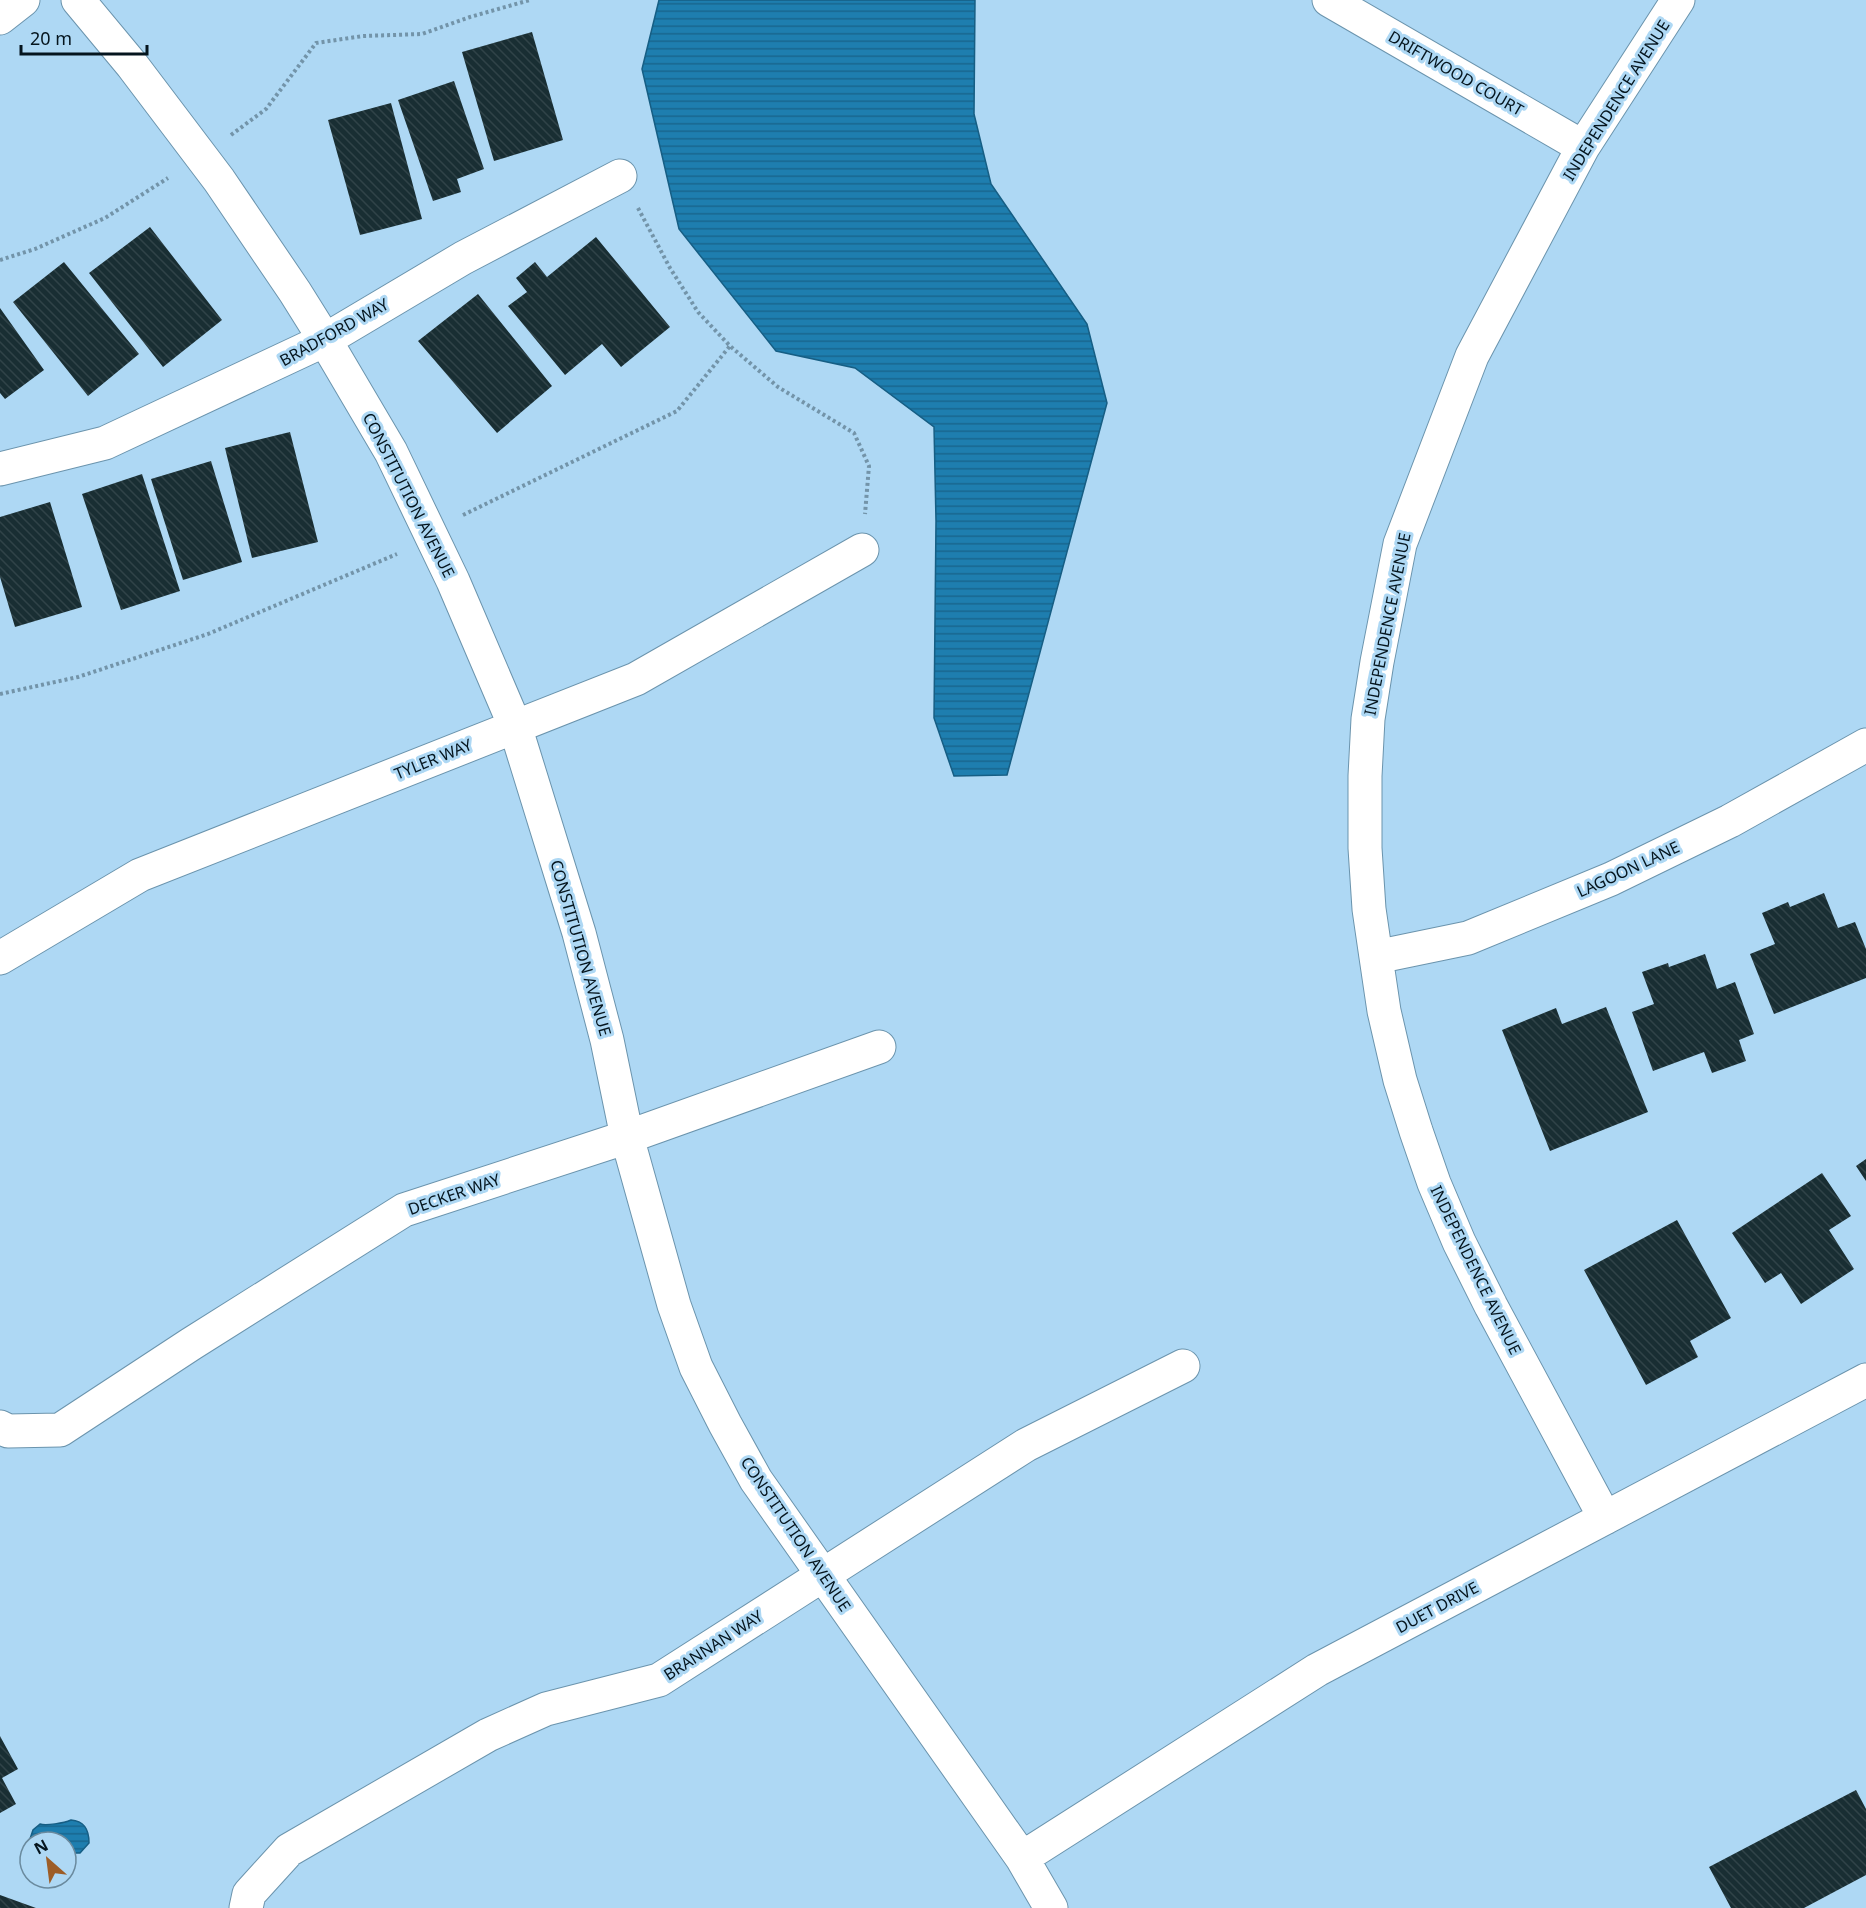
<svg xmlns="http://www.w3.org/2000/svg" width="1866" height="1908" font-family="'Noto Sans',sans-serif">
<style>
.water{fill:url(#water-rules);stroke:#165e84;stroke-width:1.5}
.building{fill:url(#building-back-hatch)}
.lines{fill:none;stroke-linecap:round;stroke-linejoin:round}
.street-casing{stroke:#6b94ad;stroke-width:35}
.path{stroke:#7394a9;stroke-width:4;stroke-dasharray:3 3;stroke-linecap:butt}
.street{stroke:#fff;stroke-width:33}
.labels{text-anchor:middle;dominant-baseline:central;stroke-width:6;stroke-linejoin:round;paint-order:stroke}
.street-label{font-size:16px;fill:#05151e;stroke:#aed8f4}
</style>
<defs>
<pattern id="water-rules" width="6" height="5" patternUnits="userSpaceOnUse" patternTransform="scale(1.5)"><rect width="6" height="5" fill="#1e7eaf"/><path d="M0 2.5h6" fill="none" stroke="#18668e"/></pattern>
<pattern id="building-back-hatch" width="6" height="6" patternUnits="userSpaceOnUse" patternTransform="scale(1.5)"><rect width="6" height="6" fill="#192e33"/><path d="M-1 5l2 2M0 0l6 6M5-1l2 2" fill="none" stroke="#304348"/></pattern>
</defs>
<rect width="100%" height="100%" fill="#aed8f4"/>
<path class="water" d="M659,0h316l-1,114 17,70 96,140 20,79 -100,372 -53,1 -20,-58 2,-197 -2,-94 -79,-59 -79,-17 -97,-122 -37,-160z
M71,1820c14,1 18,10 18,23l-9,10h-14v-11h-34l-2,-3 3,-9 7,-6c6,2 24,-1 31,-4z"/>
<path class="building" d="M532,32l31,108 -69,21 -32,-109z
M454,81l30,88 -27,10 4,13 -28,9 -35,-101z
M391,103l31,116 -62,16 -32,-115z
M150,227l72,93 -59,47 -74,-94z
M596,237l74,90 -49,40 -19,-23 -37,31 -57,-69 19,-14 -11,-14 19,-16 12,15z
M64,262l75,92 -51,42 -75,-94z
M478,294l74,92 -55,47 -79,-92z
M0,308l44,62 -39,29 -5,-6z
M290,432l28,110 -66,16 -27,-110z
M211,461l31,101 -59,18 -32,-101z
M142,474l38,117 -59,19 -39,-116z
M50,502l32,105 -67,20 -15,-50v-60z
M1824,893l14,35 17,-6 11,27v29l-92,36 -24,-60 25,-10 -13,-31 26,-11 2,5z
M1705,954l12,35 18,-7 19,52 -15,6 7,21 -34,12 -8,-21 -51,19 -21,-59 22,-8 -12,-32 26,-9 1,4z
M1606,1007l42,105 -98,39 -48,-121 54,-22 6,16z
M1866,1159v22l-10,-15z
M1822,1173l29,43 -22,14 25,39 -53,35 -20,-31 -16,10 -33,-50z
M1677,1220l54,98 -41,23 8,16 -52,28 -62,-115z
M0,1736l18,33 -16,9 14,26 -16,9z
M1856,1790l10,19v66l-62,33h-73l-22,-41z
M0,1895l36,13h-36z"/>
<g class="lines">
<g class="street-casing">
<path id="street" d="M78,0l54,65 87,115 76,112 30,48 66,112 62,129 62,145 64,207 28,107 20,97 47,168 22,62 29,57 31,56 266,378 29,50
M1329,0l254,147
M0,18l23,-18
M0,469l105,-26 220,-103 138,-82 157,-82
M1376,957l92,-19 143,-59 119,-58 136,-76
M0,958l140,-83 496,-196 226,-129
M0,1427l8,4 52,-1 131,-86 213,-134 223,-73 252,-90
M1605,1518l-114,-212 -32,-64 -25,-59 -18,-52 -16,-51 -16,-69 -8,-54 -7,-48 -4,-61v-72l3,-57 9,-57 23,-118 72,-188 111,-209 95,-147
M1022,1858l295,-188 549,-290
M246,1908l3,-14 40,-44 199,-115 58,-26 113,-29 367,-235 157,-79"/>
</g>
<path class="path" d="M231,135l35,-26 50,-66 47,-7 59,-2 48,-17 60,-17
M638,208l32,60 28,44 32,34 48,41 76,46 15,33 -4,48
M0,260l35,-11 70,-31 63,-40
M463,515l214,-104 53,-65
M0,694l78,-17 130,-43 189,-80"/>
<use href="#street" class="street"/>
</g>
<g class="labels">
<g class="street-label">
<text transform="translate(1456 73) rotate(30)">DRIFTWOOD COURT</text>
<text transform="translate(1616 100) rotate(-58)">INDEPENDENCE AVENUE</text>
<text transform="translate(334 332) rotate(-29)">BRADFORD WAY</text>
<text transform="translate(409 495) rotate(63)">CONSTITUTION AVENUE</text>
<text transform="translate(1387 624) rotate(-79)">INDEPENDENCE AVENUE</text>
<text transform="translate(433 759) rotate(-22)">TYLER WAY</text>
<text transform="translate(1628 869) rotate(-25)">LAGOON LANE</text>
<text transform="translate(581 948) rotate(74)">CONSTITUTION AVENUE</text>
<text transform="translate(454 1194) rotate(-19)">DECKER WAY</text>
<text transform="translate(1476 1270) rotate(64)">INDEPENDENCE AVENUE</text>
<text transform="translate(796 1534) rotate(56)">CONSTITUTION AVENUE</text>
<text transform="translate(1437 1607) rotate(-28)">DUET DRIVE</text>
<text transform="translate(713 1645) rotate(-33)">BRANNAN WAY</text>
</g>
</g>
<g transform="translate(48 1860) rotate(332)"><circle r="28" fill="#aed8f4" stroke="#6a8a9e" stroke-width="1.5"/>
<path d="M0-4.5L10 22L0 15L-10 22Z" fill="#9d5d27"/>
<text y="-9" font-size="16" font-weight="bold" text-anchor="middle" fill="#05151e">N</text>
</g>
<path d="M21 45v9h126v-9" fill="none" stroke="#05151e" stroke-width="3"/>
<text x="30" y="45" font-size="18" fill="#05151e" stroke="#aed8f4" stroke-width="4.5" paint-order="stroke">20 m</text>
</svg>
